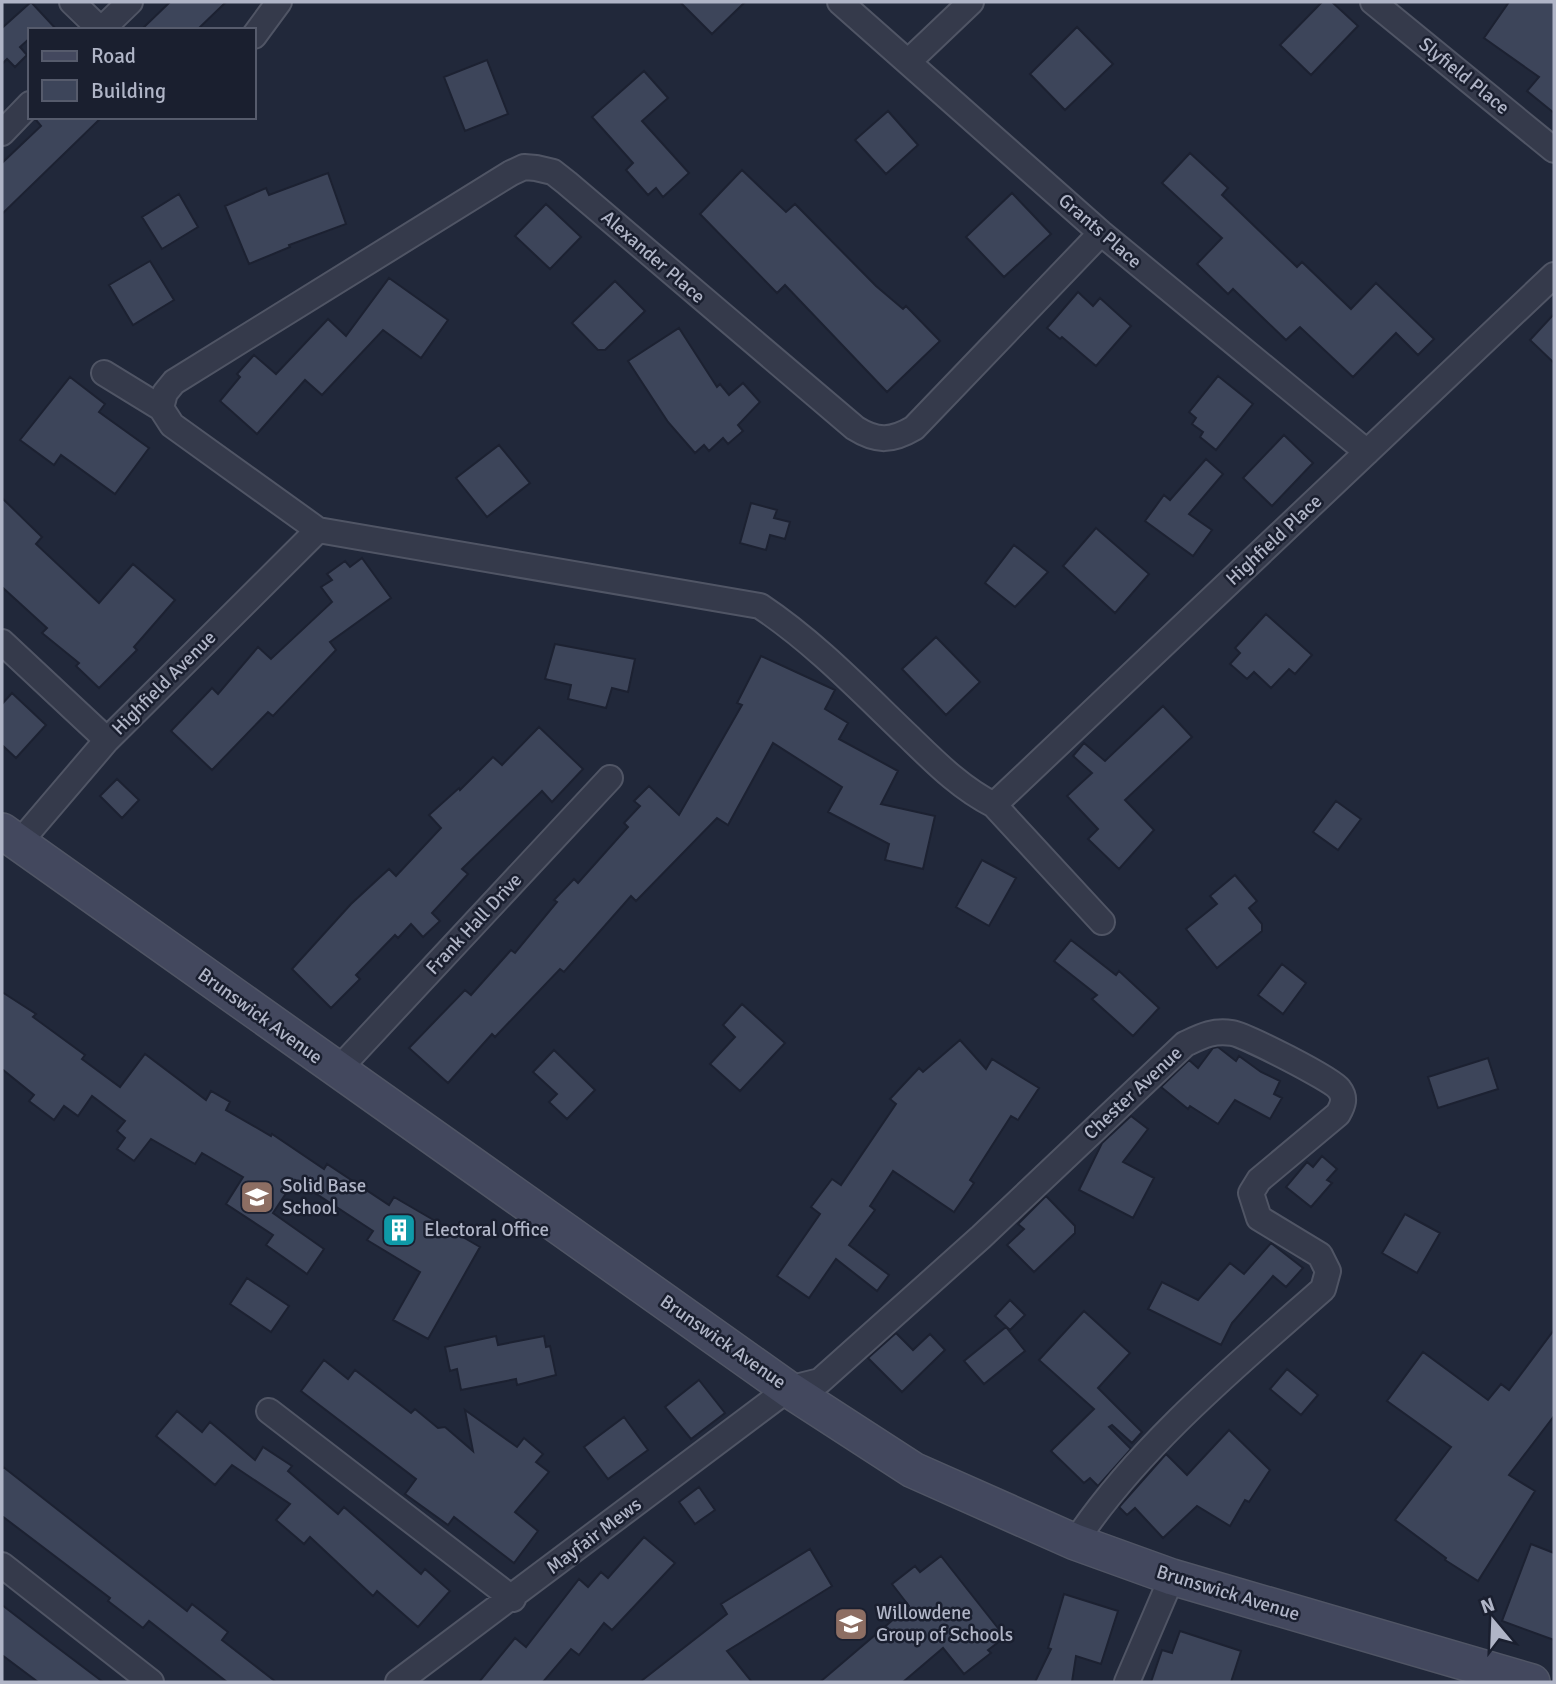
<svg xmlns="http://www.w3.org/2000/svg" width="1556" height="1684" font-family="Signika,sans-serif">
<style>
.building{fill:#3d455a;stroke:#1c2131;stroke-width:2}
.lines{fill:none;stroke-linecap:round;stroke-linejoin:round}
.minor-casing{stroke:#505565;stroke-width:28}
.secondary-casing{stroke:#505565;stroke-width:38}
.minor{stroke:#353a4b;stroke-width:24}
.secondary{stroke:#43485e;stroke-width:35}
.labels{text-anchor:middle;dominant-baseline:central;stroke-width:5;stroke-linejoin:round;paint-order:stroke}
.street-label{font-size:19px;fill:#b0b5c7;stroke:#1a1f2f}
.poi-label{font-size:19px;fill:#b0b5c7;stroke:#1a1f2f;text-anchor:start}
</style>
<rect width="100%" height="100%" fill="#21283a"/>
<path class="building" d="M31,2l26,28h-27v8l-10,9 7,8 -12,12 -8,-8 -5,5v-36z
M170,2h56l-29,28h-56z
M680,2h65l-33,32z
M1322,2h10l26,24 -47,49 -31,-30z
M1509,2h45v111l-27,-22 12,-14 -55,-39z
M1077,27l36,37 -48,46 -35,-36z
M487,60l21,54 -43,17 -21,-54z
M644,71l24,27 -26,23 47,52 -26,24 -7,-9 -8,7 -22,-25 7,-7 -41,-46z
M888,111l30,34 -32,29 -31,-34z
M38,117h64l-100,97v-51l39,-37 -5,-6z
M1190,153l38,35 -6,7 75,72 5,-5 49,47 25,-26 58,56 -16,16 -22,-22 -43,44 -53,-50 -14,13 -53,-51 -5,5 -31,-30 25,-26 -60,-55z
M742,170l44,42 9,-8 81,82 27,23 3,-3 34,35 -53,51 -102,-107 -8,8 -77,-79z
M328,173l18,51 -57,21 1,2 -41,17 -24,-58 41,-18 3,7z
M1012,193l39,41 -47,43 -38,-40z
M179,194l19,33 -36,22 -20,-32z
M546,204l35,33 -31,32 -35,-33z
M150,261l24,39 -41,25 -24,-40z
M389,278l59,42 -27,38 -38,-28 -61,65 -17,-15 -48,54 -37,-33 20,-24 -3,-3 17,-19 22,19 52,-55 18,17z
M615,281l30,30 -40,39h-7l-26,-27z
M1078,292l15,14 7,-8 31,28 -35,40 -34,-29 -2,2 -13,-11z
M1554,314v49l-24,-23z
M679,328l38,59 3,-3 9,11 14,-12 17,19 -22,23 5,6 -15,13 -5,-6 -14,13 -5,-6 -9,8 -27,-31 -40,-61z
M1218,376l35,28 -37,46 -16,-13 3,-5 -11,-8 4,-6 -7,-6z
M70,377l35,27 -6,8 50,36 -34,46 -54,-39 -7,10 -34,-25z
M1284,435l29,28 -41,43 -29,-28z
M499,445l31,38 -43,34 -31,-39z
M1206,459l17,15 -34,40 23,16 -19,26 -48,-35 19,-26 6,5z
M2,498l40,39 -6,7 63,59 34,-39 42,36 -41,47 3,3 -38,38 -23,-22 3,-3 -37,-30 5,-5 -45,-41z
M751,503l26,7 -3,8 16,4 -5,17 -15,-4 -4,15 -26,-7z
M1096,528l53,46 -34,39 -52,-47z
M1014,545l34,27 -33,35 -30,-24z
M362,558l29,40 -61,44 6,8 -63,66 -5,-4 -56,58 -41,-39 41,-43 6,6 40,-47 13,12 61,-57 -11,-15 11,-7 -5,-6 18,-13 5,6z
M1266,614l46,41 -17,19 -6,-5 -18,19 -17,-16 -7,7 -17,-15 10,-11 -5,-5z
M936,637l44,45 -34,33 -44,-46z
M555,644l80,15 -7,33 -16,-4 -6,20 -38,-9 3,-14 -26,-6z
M761,656l74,34 -10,19 23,14 -9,16 59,32 -17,33 54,12 -12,53 -38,-9 4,-16 -61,-32 14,-25 -69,-44 -45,82 -11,-7 -81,83 -5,-5 -67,76 -4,-3 -65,68 -3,-3 -44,49 -39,-35 56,-58 6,5 40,-45 4,3 42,-51 -3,-2 20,-21 4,4 50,-56 -4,-4 16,-17 -6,-5 15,-15 30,29 63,-110 -5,-2z
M12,693l34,32 -30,33 -14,-13v-41z
M1163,706l29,31 -67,63 29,30 -35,39 -31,-30 10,-10 -31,-33 25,-23 -19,-17 11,-13 21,18z
M539,727l44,42 -31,33 -10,-11 -80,78 6,5 -36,39 8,8 -17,16 -12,-13 -13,14 -3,-3 -39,40 4,4 -29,29 -39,-39 59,-65 38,-35 7,7 45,-48 -12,-13 30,-27 1,2 33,-33 9,8z
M117,779l22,21 -17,18 -22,-22z
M1336,801l25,18 -23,31 -25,-18z
M982,860l34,18 -27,48 -33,-19z
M1235,875l22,26 -8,7 13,16v7l-45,37 -31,-39 31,-25 -7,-8z
M1071,940l45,35 3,-4 40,37 -26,28 -41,-37 5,-4 -43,-34z
M1282,964l24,19 -23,31 -25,-19z
M2,992l34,22 -3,3 52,38 -3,4 38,28 25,-33 61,46 5,-9 19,11 -4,8 45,26 1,-2 52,35 3,-5 62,41 5,-8 86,50 -52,92 -35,-19 27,-48 -53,-32 6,-9 -78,-51 -22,33 51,36 -17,25 -41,-29 7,-10 -47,-31 17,-27 -41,-24 -7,11 -44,-25 -17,22 -17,-12 8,-11 -8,-7 8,-10 -33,-25 -14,20 -14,-10 -10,14 -25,-19 5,-6 -32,-26z
M742,1004l43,39 -45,48 -30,-27 25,-27 -12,-12z
M960,1040l26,29 6,-10 47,29 -21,32 -7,-4 -41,64 4,3 -20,29 -61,-41 -23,35 5,4 -26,35 40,30 -12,16 -41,-32 -27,39 -32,-22 43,-62 -9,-7 21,-28 9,6 55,-81 -6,-5 29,-31 4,4z
M1218,1047l18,14 3,-5 22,16 19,9 -6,13 8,4 -12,21 -35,-19 -17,24 -28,-18 -2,3 -27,-22 28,-27 9,8 15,-20z
M554,1050l41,40 -28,29 -18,-17 8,-8 -24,-22z
M1488,1058l10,31 -60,19 -10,-31z
M1131,1116l17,13 -25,33 31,16 -21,40 -54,-28 23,-47z
M1322,1156l15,13 -10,11 5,3 -21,24 -25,-20 21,-25 6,5z
M1046,1196l29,30v7l-41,39 -27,-27 17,-16 -6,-5z
M1405,1214l35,19 -23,40 -35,-20z
M1271,1243l32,25 -17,19 -13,-11 -41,47 -11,22 -73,-36 14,-27 36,18 32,-37 14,11z
M247,1278l42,28 -18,26 -41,-28z
M1010,1300l15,15 -15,15 -15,-14z
M1084,1311l46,42 -32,35 44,44 -10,11 -20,-18 -3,2 22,22 -33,37 -8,-8 -6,5 -33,-32 43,-42 -55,-49z
M1006,1327l19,24 -41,33 -20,-23z
M1554,1330v86l-45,59 26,16 -57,90 -33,-21 1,-2 -51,-38 56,-73 -64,-46 36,-49 65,48 13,-16 8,6z
M896,1333l17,17 17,-16 15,16 -43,42 -34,-34z
M496,1336l2,9 46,-9 2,11 4,-1 6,29 -39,10 -1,-6 -55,11 -4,-21 -7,2 -5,-24z
M324,1360l24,19 7,-9 56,43 4,-4 23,19 7,-1 28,24 -8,-41 52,37 7,-9 19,16 -7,8 13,10 -34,40 23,19 -24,32 -60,-46 -6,8 -43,-31 11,-15 -115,-88z
M1287,1369l31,26 -17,20 -31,-26z
M699,1380l26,33 -34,26 -26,-32z
M177,1411l25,21 8,-10 45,38 8,-13 29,19 -4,5 50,43 6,-7 77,67 4,-5 25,22 -32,36 -41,-36 -4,5 -63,-59 -6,7 -28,-24 14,-16 -58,-39 -17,20 -59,-49z
M624,1417l24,33 -40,29 -24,-32z
M1229,1430l41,40 -21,32 -4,-2 -15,26 -33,-20 -34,32 -28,-30 -8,7 -8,-8 47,-53 21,21z
M2,1466l185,145 5,-7 36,28 -6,8 54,42h-49l-78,-61 -6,7 -35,-27 2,-3 -108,-82z
M699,1487l16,23 -20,14 -16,-22z
M644,1537l31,26 -63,67 -8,-7 -25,32 -8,-6 -28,33h-64l36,-44 11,9 53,-68 9,8 13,-15 7,6z
M1531,1544l23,9v87l-52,-19z
M810,1549l22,37 -105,65 25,31h-112l87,-68 -6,-10z
M941,1556l64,81 -17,13 3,3 -27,21 -21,-26 -40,34h-83l89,-76 -17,-22 23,-18 5,6z
M1064,1594l54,17 -17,53 -25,-8 -4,26h-37l16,-33 -3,-1z
M2,1605l48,37 53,40h-65l-36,-27z
M1180,1631l61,20 -10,31h-80l11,-32 10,3z"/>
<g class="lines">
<g class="minor-casing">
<path id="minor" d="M72,2l29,28
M840,2l261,231 266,219
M1373,2l181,148
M101,30l29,-28
M254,36l25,-34
M908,62l63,-60
M2,133l28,-29
M104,373l57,35 11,17 146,105 442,76c54,36 99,83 146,128 28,27 54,54 88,71l108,117
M161,408l4,-15 9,-11 337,-209 13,-6 12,1 17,4 14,11 288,245c22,14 37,13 59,0l187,-195
M2,642l105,98
M994,805l560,-530
M19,843l88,-103 211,-210
M337,1071l273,-293
M269,1411l244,188
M2,1565l149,117
M398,1682l390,-293 32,-8 161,-144 204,-193c17,-8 28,-14 47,-11 13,2 100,46 107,56 7,9 4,16 -1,25l-79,66 -8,13 8,25 61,37 8,16 -5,18c-85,75 -185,158 -248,253
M1127,1682l45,-105"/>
</g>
<g class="secondary-casing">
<path id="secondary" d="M2,831l786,558 125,81 162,72 97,35 360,105"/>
</g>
<use href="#minor" class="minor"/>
<use href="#secondary" class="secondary"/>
</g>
<defs>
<g id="school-square" transform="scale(1.75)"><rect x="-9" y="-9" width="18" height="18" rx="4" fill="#8d6e63" stroke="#1a1f2f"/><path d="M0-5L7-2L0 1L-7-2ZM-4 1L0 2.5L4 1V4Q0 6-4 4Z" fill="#fff"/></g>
<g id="building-square" transform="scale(1.75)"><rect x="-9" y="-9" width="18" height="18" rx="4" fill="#0f9aa8" stroke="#1a1f2f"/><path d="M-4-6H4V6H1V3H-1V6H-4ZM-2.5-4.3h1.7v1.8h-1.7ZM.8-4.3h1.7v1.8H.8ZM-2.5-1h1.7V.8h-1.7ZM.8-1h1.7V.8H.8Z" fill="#fff"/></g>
</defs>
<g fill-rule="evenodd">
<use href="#school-square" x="257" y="1197"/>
<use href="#building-square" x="399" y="1230"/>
<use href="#school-square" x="851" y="1624"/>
</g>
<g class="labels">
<g class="street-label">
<text transform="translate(1464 76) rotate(39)">Slyfield Place</text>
<text transform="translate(1100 231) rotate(41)">Grants Place</text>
<text transform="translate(653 257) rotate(41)">Alexander Place</text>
<text transform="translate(1274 540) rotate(-43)">Highfield Place</text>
<text transform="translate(164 683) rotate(-45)">Highfield Avenue</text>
<text transform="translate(474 924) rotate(-47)">Frank Hall Drive</text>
<text transform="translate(260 1016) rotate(36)">Brunswick Avenue</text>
<text transform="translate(1133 1093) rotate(-43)">Chester Avenue</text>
<text transform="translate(723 1342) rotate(35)">Brunswick Avenue</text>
<text transform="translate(594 1536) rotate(-37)">Mayfair Mews</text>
<text transform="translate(1228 1593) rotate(17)">Brunswick Avenue</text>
</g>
<g class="poi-label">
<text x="282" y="1186">Solid Base<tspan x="282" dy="22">School</tspan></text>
<text x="424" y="1230">Electoral Office</text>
<text x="876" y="1613">Willowdene<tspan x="876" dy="22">Group of Schools</tspan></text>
</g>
</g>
<rect width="1556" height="1684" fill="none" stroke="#b0b5c7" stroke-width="7"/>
<rect x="28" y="28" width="228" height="91" fill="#1a1f2f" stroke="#565b6c" stroke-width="2"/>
<rect x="42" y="51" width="35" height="10" fill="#43485e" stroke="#565b6c" stroke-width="2"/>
<text x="91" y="63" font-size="21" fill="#b0b5c7">Road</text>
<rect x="42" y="80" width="35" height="21" fill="#3d455a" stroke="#565b6c" stroke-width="2"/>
<text x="91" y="98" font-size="21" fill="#b0b5c7">Building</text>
<g transform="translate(1493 1621) rotate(341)" stroke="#1a1f2f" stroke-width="5" paint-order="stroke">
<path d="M0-5L12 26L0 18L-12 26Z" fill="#b0b5c7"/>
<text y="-10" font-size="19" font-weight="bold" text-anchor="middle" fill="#b0b5c7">N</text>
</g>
</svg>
